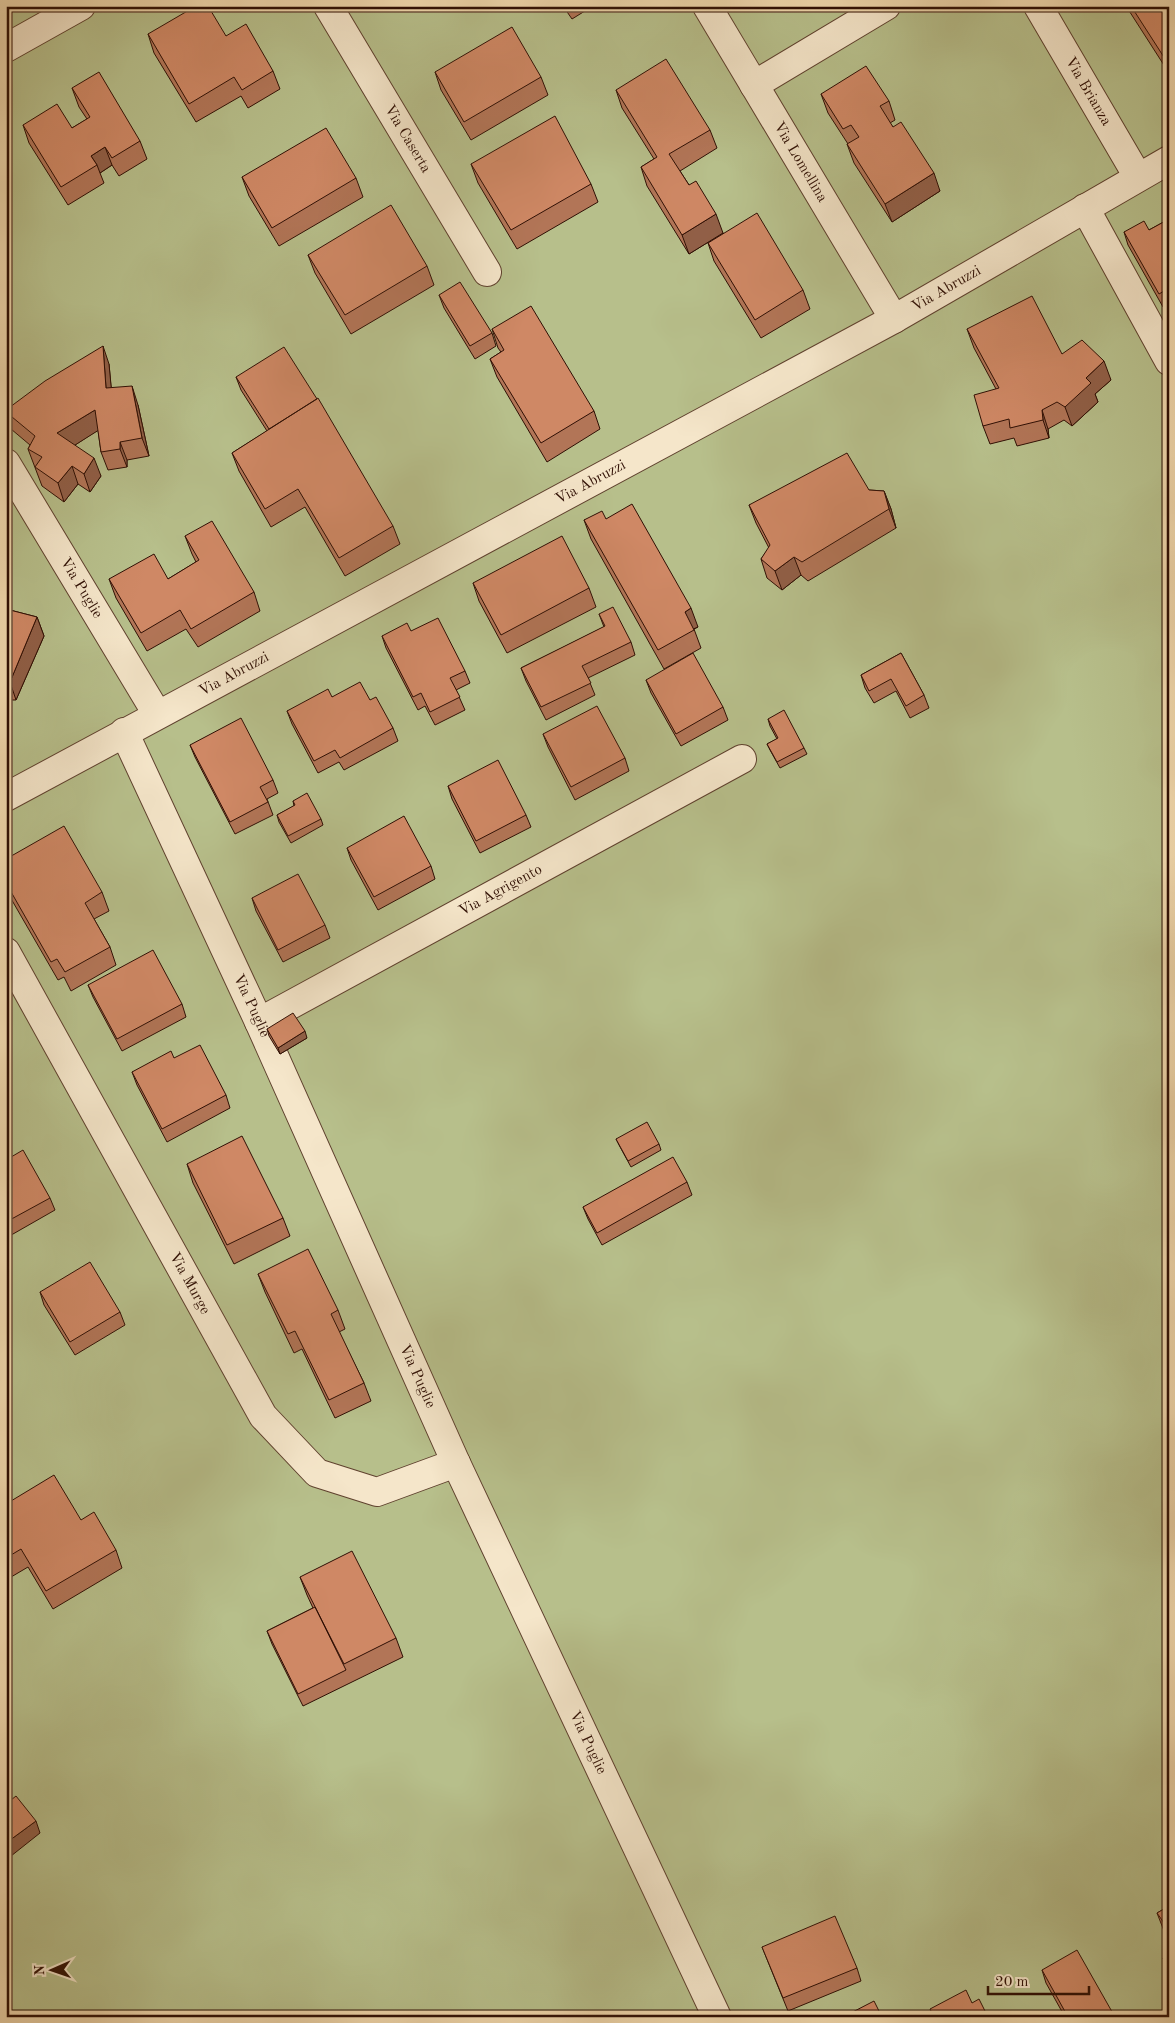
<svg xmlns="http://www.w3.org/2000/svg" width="1175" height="2023" font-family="'Old Standard TT',serif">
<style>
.green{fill:#b7bf8b;stroke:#736748}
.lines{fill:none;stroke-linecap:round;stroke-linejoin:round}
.minor-casing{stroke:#5f412e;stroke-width:30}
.minor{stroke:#f5e6ca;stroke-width:28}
.wall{fill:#b27557;stroke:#2f0f04}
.shaded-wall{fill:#915f47;stroke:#2f0f04}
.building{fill:#cf8865;stroke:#2f0f04}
.labels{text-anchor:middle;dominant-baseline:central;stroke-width:4;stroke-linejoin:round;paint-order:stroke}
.street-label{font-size:15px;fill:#2f0f04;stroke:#f5e6ca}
</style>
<rect width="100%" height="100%" fill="#f0d8ad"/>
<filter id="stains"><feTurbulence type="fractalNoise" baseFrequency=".004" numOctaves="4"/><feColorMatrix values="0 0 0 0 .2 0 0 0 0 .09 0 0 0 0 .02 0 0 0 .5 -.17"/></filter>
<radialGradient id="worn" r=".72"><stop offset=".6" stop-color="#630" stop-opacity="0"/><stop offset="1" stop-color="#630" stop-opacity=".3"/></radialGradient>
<path class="green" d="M6,6h1163v2011h-1163z"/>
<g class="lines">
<g class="minor-casing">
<g id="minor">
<path id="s1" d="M328,6l159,266"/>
<path id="s2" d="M707,6l187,313"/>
<path id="s3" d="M1038,6l100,171"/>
<path d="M6,48l75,-42"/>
<path d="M754,85l132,-79"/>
<path d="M1085,208l84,153"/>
<path id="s4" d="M6,463l151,251"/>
<path id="s5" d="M124,732l135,290 197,441 261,554"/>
<path id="s6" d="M6,797l888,-478 275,-159"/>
<path id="s7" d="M6,952l257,464 54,57 60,19 79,-29"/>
<path id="s8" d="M259,1022l483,-263"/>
</g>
</g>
<use href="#minor" class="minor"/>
</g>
<path class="wall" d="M563,6h30l-21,13z
M1126,6h43v67z
M148,34l78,2 47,35 7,18 -32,19 -7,-12 -45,26 -42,-69z
M435,72l106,5 7,18 -77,45 -30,-50z
M72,88l68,53 7,18 -28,17 -7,-11 -12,8 4,10 -36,22 -39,-62 -6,-18 49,3 15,-9 -8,-12z
M616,90l94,40 7,18 -37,23 9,14 34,48 -34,21 -42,-68 -6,-19 13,-8 -32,-51z
M821,94l68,7 6,19 -5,3 50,68 -48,31 -38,-59 -7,-19h1l-20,-31z
M471,164l120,20 7,18 -81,47 -39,-66z
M242,177l114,1 7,19 -84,49 -30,-50z
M1169,219v85l-6,3 -35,-62 -4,-13 25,-2z
M708,243l95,47 7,19 -49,29 -47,-77z
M308,255l119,11 7,19 -83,49 -36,-61z
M439,295l53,38 4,13 -21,13 -31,-51z
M492,329l102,82 6,18 -53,33 -50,-85 -7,-18 11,-7 -3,-4z
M967,329l95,25 49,26 -16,14 3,8 -26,24 -8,-6 -16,9 1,9 -32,8 -3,-8 -24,6 -7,-18 13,-37 -22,-41z
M109,364l2,23 27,18 11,51 -22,4v7l-19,3 -7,-18 -3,-22 -23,15 26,31 -11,16 -12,-8 -14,18 -22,-16 -14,-37 2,-4 -19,-16 -5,-14v-5z
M236,377l157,149 7,18 -55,32 -40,-69 -34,20 -32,-56 -7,-18 35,-22 -26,-41z
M869,490l15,1 7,18 5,19 -88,53 -7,-6 -19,15 -15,-12 -6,-19 8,-11 -13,-25 -7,-18z
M606,519l92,108 -4,2 7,19 -37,21 -73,-130 -7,-19z
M185,536l69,56 6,19 -62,36 -12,-18 -39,22 -31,-53 -7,-19h59l28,-17 -4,-8z
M473,583l116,5 7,19 -89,46 -28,-52z
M6,609l31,8 7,19 -28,64h-10z
M599,614l32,28 4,13 -47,23 7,17 -49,25 -20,-39 -5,-13 83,-41z
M411,631l54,40 5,12 -14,7 9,20 -30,15 -10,-19 -7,4 -32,-62 -4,-12z
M901,653l23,42 5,13 -19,10 -14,-27 -22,12 -9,-15 -4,-13z
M646,680l77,27 5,13 -47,26 -30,-53z
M332,697l38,3 23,28 5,13 -54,29 -5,-8 -21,11 -26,-49 -5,-13z
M768,719l36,29 3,6 -27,14 -10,-18 -3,-6 10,-5 -7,-13z
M543,734l82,24 4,13 -54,29 -27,-53z
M190,745l83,35 5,13 -11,6 6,16 -38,19 -40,-77z
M448,786l78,29 5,12 -51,26 -28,-54z
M293,801l28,18 2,6 -32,18 -12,-21 -2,-7 17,-9z
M347,848l84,18 4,13 -57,31 -27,-50z
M6,859l96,33 7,19 -15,8 16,28 6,18 -45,26 -7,-14 -6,3 -52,-90z
M252,898l73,27 5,13 -47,24 -27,-51z
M88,985l94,19 4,13 -64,34 -29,-54z
M267,1029l40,9 -27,16 -11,-18z
M174,1058l52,37 4,13 -63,34 -30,-57 -5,-13z
M616,1139l43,5 2,6 -30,17 -12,-22z
M6,1160l44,38 5,12 -49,28z
M187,1164l96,54 7,18 -56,28 -41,-81z
M687,1182l5,13 -90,50 -14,-26 -5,-12z
M258,1274l80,36 7,19 -6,3 25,51 7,18 -36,17 -33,-69 -8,4 -29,-61z
M40,1292l80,20 5,13 -50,30 -31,-50z
M6,1504l75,16 35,30 6,18 -69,41 -25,-42 -22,13z
M300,1577l96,61 7,19 -100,49 -31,-62 -5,-13 46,-23 -6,-13z
M1169,1906v32l-5,-7 -7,-18z
M762,1947l95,21 4,13 -73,30z
M1169,1955v19l-6,-16z
M1042,1970l73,47h-50l-19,-34z"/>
<path class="shaded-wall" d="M105,147l7,18 -12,8 -3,-8 -6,-9z
M934,173l6,18 -48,31 -7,-18z
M716,214l7,19 -34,21 -7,-19z
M103,346l6,18 4,42 -7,-18z
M1104,361l7,19 -16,14 3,8 -26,24 -7,-19 21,-29z
M132,386l6,19 11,51 -7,-18z
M95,410l7,18 -38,24 -7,-19z
M1042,410l6,19 1,9 -6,-18z
M120,442l7,18v7l-7,-18z
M94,458l7,18 -11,16 -6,-18z
M72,466l6,18 -14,18 -6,-19z
M884,491l7,18 5,19 -7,-19z
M794,557l7,18 -19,15 -7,-19z
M691,608l7,19 -7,3 -6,-18z
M37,617l7,19 -28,64 -6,-18z
M305,1031l2,7 -27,16 -2,-6z
M36,1821l4,12 -34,27v-17z"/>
<path class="building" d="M196,6h12l18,30 20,-12 27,47 -31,19 -8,-13 -45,27 -41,-70z
M1131,6h38v59z
M512,27l29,50 -77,45 -29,-50z
M666,59l44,71 -41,24 20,31 7,-4 20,33 -34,21 -41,-68 16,-10 -41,-67z
M866,66l23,35 -9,5 13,21 8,-5 33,51 -49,31 -38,-60 12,-7 -8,-12 -8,4 -22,-35z
M99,72l41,69 -28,17 -7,-11 -14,9 6,9 -36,22 -38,-62 34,-21 15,24 18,-11 -18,-29z
M555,116l36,68 -80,46 -40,-66z
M326,128l30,50 -84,50 -30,-51z
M391,205l36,61 -82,49 -37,-60z
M757,213l46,77 -48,30 -47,-77z
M1169,219v69l-10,6 -35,-62 20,-11 5,9z
M460,282l32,51 -22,13 -31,-51z
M1032,296l30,58 20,-14 22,21 -18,17 5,5 -26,24 -8,-5 -15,8 1,10 -33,8 -1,-9 -26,7 -9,-31 25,-7 -32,-59z
M531,306l63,105 -53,32 -51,-84 14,-9 -12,-21z
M103,346l3,42 26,-2 10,52 -22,4v7l-19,3 -6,-42 -38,23 37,25 -10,16 -12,-8 -14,17 -23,-16 7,-10 -14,-8 7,-13 -29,-24v-2l39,-29z
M284,347l33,52 -48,30 -33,-52z
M318,398l75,128 -54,32 -41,-69 -33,20 -33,-56z
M847,453l22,37 15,1 5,18 -87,53 -8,-5 -19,14 -14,-12 9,-14 -21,-40z
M632,504l59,104 -6,4 9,18 -36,20 -74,-130 18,-9 4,8z
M212,521l42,71 -63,37 -11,-19 -39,23 -32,-54 45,-25 14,25 31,-19 -14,-24z
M562,536l27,52 -88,47 -28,-52z
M613,607l18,35 -49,24 9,17 -50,24 -20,-39 84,-42 -6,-12z
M6,609l31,8 -27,65h-4z
M438,618l27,53 -15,7 10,19 -30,15 -9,-19 -8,4 -31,-61 25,-13 4,8z
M693,653l30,54 -47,27 -30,-54z
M901,653l23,42 -18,11 -15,-27 -22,12 -8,-16z
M360,682l10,18 6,-3 17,31 -53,30 -5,-8 -21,11 -27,-50 41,-22 4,8z
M597,706l28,52 -54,29 -28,-53z
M784,710l20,38 -27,14 -10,-18 11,-6 -10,-19z
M241,718l32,62 -13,7 8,15 -38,20 -40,-77z
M498,760l28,55 -50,26 -28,-55z
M307,793l14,26 -33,17 -11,-21 18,-10 -2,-4z
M404,816l27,50 -57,31 -27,-49z
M64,826l38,66 -17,11 25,44 -45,25 -8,-13 -6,3 -45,-79v-24z
M298,874l27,51 -47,25 -26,-52z
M153,950l29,54 -65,35 -29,-54z
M293,1013l12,18 -27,17 -11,-19z
M200,1045l26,50 -64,34 -30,-57 39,-21 3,7z
M647,1122l12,22 -31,17 -12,-22z
M242,1136l41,82 -56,27 -40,-81z
M23,1150l27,48 -44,24v-62z
M673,1157l14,25 -90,51 -14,-26z
M308,1249l30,61 -7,4 33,69 -35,17 -34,-69 -7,3 -30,-60z
M90,1262l30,50 -50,30 -30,-50z
M54,1475l27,45 13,-8 22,38 -70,41 -25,-42 -15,9v-54z
M352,1551l44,87 -52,26 -44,-87z
M315,1607l31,63 -48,24 -31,-63z
M16,1796l20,25 -30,22v-39z
M1169,1906v24l-12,-17z
M835,1916l22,52 -74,30 -21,-51z
M1077,1950l38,67h-47l-26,-47z
M1169,1955v12l-6,-9z
M966,1990l6,13 7,-4 9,18h-54l-4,-8z
M874,2001l8,16h-39z"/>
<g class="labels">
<g class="street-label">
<text stroke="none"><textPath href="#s3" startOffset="99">Via Brianza</textPath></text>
<text stroke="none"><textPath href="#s1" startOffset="155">Via Caserta</textPath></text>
<text stroke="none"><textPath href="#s2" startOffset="182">Via Lomellina</textPath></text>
<text stroke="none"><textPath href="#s6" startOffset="1069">Via Abruzzi</textPath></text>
<text stroke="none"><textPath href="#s6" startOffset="664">Via Abruzzi</textPath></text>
<text stroke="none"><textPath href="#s4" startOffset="146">Via Puglie</textPath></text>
<text stroke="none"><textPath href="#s6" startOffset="259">Via Abruzzi</textPath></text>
<text stroke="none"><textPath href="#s8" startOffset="275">Via Agrigento</textPath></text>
<text stroke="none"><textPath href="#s5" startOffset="302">Via Puglie</textPath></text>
<text stroke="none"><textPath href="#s7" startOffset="379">Via Murge</textPath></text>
<text stroke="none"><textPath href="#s5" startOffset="708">Via Puglie</textPath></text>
<text stroke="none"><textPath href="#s5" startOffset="1112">Via Puglie</textPath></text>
</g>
</g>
<rect width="1175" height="2023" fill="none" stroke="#f0d8ad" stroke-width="25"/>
<rect x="8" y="8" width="1160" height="2008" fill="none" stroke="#2f0f04" stroke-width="2.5"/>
<rect x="12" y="12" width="1150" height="1998" fill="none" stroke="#2f0f04"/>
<g transform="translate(52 1970) rotate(268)" stroke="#f5e6ca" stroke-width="4" paint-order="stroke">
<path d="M0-4L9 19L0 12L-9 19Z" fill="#2f0f04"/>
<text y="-8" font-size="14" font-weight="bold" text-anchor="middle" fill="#2f0f04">N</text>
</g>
<path d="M988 1986v8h101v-8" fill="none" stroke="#2f0f04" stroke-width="2.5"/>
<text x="995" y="1986" font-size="15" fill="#2f0f04" stroke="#f5e6ca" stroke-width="4" paint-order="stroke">20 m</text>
<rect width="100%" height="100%" filter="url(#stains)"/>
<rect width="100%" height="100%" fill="url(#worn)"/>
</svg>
